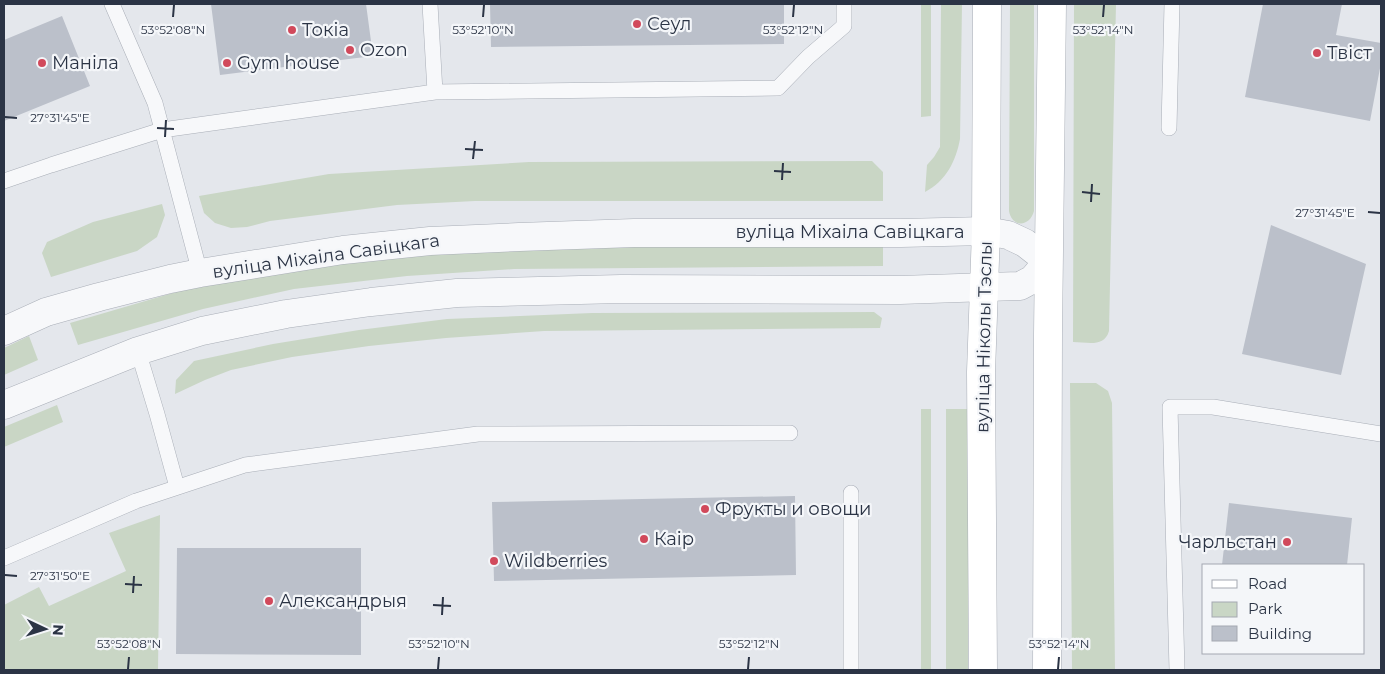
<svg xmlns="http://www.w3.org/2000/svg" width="1385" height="674" font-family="Montserrat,sans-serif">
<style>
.green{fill:#c9d6c5}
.building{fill:#bbc0ca}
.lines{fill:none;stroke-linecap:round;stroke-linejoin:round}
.service-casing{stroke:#a9aeb7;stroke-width:16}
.tertiary-casing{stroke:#a9aeb7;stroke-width:29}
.secondary-casing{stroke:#a9aeb7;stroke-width:29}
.service{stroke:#f7f8fa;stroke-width:15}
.tertiary{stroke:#f7f8fa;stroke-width:28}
.secondary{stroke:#fff;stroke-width:28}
.ticks{fill:none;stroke:#2b3445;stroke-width:2}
.poi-dot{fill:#d1495b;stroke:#f4f6f9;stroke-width:2}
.labels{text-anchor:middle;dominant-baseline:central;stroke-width:4.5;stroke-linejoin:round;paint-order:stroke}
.poi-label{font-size:18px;fill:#2b3445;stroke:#f4f6f9;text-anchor:start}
.street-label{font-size:18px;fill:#2b3445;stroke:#f4f6f9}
.ticks-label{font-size:12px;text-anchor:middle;fill:#2b3445;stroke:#f4f6f9;stroke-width:4.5;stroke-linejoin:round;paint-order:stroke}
</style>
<rect width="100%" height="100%" fill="#e4e7ec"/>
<path class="green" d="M921,4h10v112l-10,1z
M941,4h21l-2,135c-4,22 -14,42 -35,53l2,-27 7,-8 6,-10z
M1010,4h24v207c-4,16 -22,17 -25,0z
M1074,4h42l-7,327c-5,17 -22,11 -36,11z
M872,161l11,11v29h-408l-78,4 -127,16 -23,6 -16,1 -16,-5 -11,-10 -5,-17 130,-22 200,-12z
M162,204l3,11 -8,22 -20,14 -86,26 -9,-24 5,-11 46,-20z
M514,245l369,1v20l-369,3 -107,7 -113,13 -91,20 -125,36 -8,-22 113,-33 104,-24z
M874,312l8,6 -2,10 -336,3 -98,7 -77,8 -77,11 -61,13 -26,10 -30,14 1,-14 18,-19 79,-17 86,-14 88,-11 145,-6z
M29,336l9,24 -34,15v-27z
M1070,383h26l12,8 4,12 3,267h-43z
M57,405l6,17 -59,25v-20z
M921,409h10v261h-10z
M946,409h23l-1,261h-22z
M160,515l-2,155h-154v-65l35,-18 10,19 77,-35 -17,-38z"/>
<path class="building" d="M211,4h155l7,52 -153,19z
M490,4h294v40l-293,3z
M1263,4h79l-6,31 45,8v20l-11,58 -125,-24z
M62,16l28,70 -86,35v-81z
M1271,225l95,39 -25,111 -99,-21z
M795,496l1,79 -302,6 -2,-79z
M1229,503l123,15 -5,47h-125z
M177,548h184v107l-185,-1z"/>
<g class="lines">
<g class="service-casing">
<path id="service" d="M112,4l43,99 45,170
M430,4l5,88
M1169,128l3,-124
M4,181l47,-16 111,-35 273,-38 343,-4 30,-31 36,-31v-22
M138,351l19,63 20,73
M4,558l132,-57 109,-36 233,-31 312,-1
M851,670v-177
M1177,670l-7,-263h43l168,27"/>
</g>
<g class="tertiary-casing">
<path id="tertiary" d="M4,331l42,-19 53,-15 71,-18 30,-6 143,-23 87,-9 89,-4 115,-4h267l85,-2 22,4 17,8 23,18 -15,18 -13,7 -120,4 -279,-1 -164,4 -86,9 -85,12 -84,17 -64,20 -134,54"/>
</g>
<g class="secondary-casing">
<path id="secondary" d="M983,670l-2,-298 5,-141 1,-227
M1047,670l1,-336 4,-330"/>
</g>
<use href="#service" class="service"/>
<use href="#tertiary" class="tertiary"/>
<use href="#secondary" class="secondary"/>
</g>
<path class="ticks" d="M173,17l1,-12M483,17l1,-12M793,17l1,-12M1103,17l1,-12M5,117l12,1M157,128l17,1M165,137l1,-17M465,149l18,1M473,159l2,-18M774,171l17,1M782,180l1,-17M1082,192l18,2M1091,202l1,-18M1368,212l12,1M5,575l12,1M125,584l17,1M133,593l1,-17M433,605l18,1M442,615l1,-18M128,669l1,-12M438,669l1,-12M748,669l1,-12M1058,669l1,-12"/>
<g class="poi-dot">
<circle cx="637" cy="24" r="5"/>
<circle cx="292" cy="30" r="5"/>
<circle cx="350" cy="50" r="5"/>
<circle cx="1317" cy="53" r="5"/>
<circle cx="42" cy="63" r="5"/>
<circle cx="227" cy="63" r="5"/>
<circle cx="705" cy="509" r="5"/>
<circle cx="644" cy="539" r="5"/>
<circle cx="1287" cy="542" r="5"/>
<circle cx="494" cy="561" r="5"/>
<circle cx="269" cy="601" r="5"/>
</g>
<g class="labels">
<g class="poi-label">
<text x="647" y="24">Сеул</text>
<text x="302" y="30">Токіа</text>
<text x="360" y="50">Ozon</text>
<text x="1327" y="53">Твіст</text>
<text x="52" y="63">Маніла</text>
<text x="237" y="63">Gym house</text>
<text x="715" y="509">Фрукты и овощи</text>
<text x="654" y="539">Каір</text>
<text x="1277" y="542" text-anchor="end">Чарльстан</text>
<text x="504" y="561">Wildberries</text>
<text x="279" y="601">Александрыя</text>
</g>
<g class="street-label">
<text x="850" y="232">вуліца Міхаіла Савіцкага</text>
<text transform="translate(326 256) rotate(-8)">вуліца Міхаіла Савіцкага</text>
<text transform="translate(984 337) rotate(-89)">вуліца Ніколы Тэслы</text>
</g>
</g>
<g class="ticks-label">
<text x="173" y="34">53°52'08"N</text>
<text x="483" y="34">53°52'10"N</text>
<text x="793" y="34">53°52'12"N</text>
<text x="1103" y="34">53°52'14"N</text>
<text x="60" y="122">27°31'45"E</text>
<text x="1325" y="217">27°31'45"E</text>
<text x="60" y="580">27°31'50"E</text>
<text x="129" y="648">53°52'08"N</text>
<text x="439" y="648">53°52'10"N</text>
<text x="749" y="648">53°52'12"N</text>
<text x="1059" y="648">53°52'14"N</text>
</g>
<rect width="1385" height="674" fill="none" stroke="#2b3445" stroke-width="10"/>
<rect x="1202" y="564" width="162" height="90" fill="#f4f6f9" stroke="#a4a8b1"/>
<rect x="1212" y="580" width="25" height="8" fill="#ffffff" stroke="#a4a8b1"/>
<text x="1248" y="589" font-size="15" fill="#2b3445">Road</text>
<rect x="1212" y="602" width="25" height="15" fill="#c9d6c5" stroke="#a4a8b1"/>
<text x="1248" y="614" font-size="15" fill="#2b3445">Park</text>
<rect x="1212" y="626" width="25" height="15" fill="#bbc0ca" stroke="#a4a8b1"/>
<text x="1248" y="639" font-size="15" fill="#2b3445">Building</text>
<g transform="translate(45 629) rotate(94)" stroke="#f4f6f9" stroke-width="4" paint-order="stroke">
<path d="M0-4L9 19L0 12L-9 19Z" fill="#2b3445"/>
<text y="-8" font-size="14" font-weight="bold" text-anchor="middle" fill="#2b3445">N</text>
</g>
</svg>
